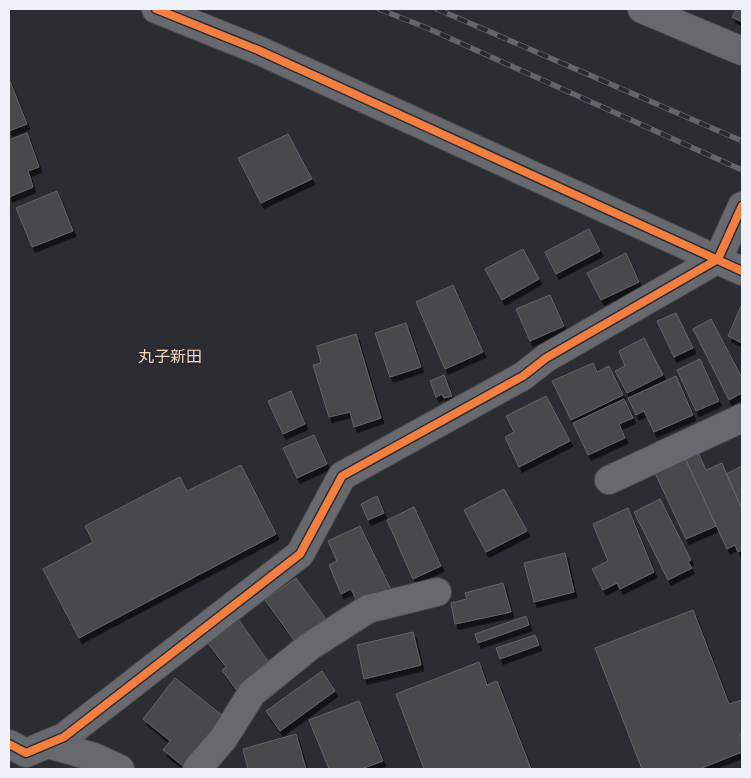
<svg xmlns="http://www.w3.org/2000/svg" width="751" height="778" font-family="'Roboto Condensed','Noto Sans JP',sans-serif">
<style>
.building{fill:#47484c;stroke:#636468;filter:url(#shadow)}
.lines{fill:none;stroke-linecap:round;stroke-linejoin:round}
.street-casing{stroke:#494a4e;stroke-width:30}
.street{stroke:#68696e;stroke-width:28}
.rail-casing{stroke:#646469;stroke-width:5.5}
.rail{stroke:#282b36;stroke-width:4;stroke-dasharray:11;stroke-linecap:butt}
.cycleway-casing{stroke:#282b36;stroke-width:11}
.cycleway{stroke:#f27e40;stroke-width:8}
.labels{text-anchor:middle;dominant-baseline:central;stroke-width:4.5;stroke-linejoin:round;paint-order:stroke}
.quarter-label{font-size:16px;fill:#fbd7b5;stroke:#282b36}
</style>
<defs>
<filter id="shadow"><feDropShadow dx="3" dy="5.5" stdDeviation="0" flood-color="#0009"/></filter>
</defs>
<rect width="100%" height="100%" fill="#2c2d32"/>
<path class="building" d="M737,9h5v13l-10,-5z
M9,79l18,45 -18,7z
M27,133l12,34 -11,4 5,16 -24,10v-57z
M288,134l24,45 -51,24 -23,-45z
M57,191l16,40 -41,16 -16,-39z
M589,229l11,22 -44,23 -11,-22z
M523,249l16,30 -37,21 -17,-31z
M626,253l13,29 -38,18 -14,-27z
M453,285l30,67 -38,17 -29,-67z
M550,295l14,31 -34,15 -14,-32z
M742,304v39l-14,-7z
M676,313l17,35 -19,9 -17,-36z
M711,319l31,59v15l-13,7 -36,-71z
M406,323l15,44 -31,10 -15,-44z
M356,334l25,84 -27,9 -4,-15 -21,5 -16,-52 8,-2 -4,-17z
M644,338l19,37 -36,18 -12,-22 10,-5 -6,-15z
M700,359l19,42 -23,10 -19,-41z
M593,363l4,9 12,-6 14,29 -52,25 -19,-39z
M444,375l8,21 -8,2 -2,-4 -6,3 -6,-16z
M676,376l17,39 -39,17 -10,-21 -8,4 -8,-17z
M291,391l14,33 -22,10 -15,-33z
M546,396l24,45 -51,26 -14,-30 9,-5 -8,-16z
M624,399l9,19 -14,6 6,14 -37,17 -15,-32z
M314,435l13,29 -30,14 -14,-30z
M698,452l8,18 16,-7 20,46v41l-4,2 -3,-7 -8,4 -42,-91z
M685,458l31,68 -30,13 -31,-66z
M241,465l35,69 -197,104 -36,-69 50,-27 -8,-16 95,-49 7,14z
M742,466v43l-16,-35z
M504,489l23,42 -41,21 -22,-42z
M377,496l7,17 -16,7 -7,-16z
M660,499l31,61 -3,2 4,6 -24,12 -34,-68z
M414,507l27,59 -28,13 -26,-59z
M628,508l26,64 -34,17 -3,-6 -14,7 -11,-21 16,-8 -15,-37z
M360,526l33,68 -32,15 -10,-20 -10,5 -12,-29 8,-4 -9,-20z
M565,553l9,39 -40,10 -10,-39z
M296,578l33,45 -31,23 -33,-46z
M503,583l8,29 -56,12 -4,-21 16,-4 -2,-6z
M693,610l36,94 13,-4v33l-2,1 2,5v13l-43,17h-57l-47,-121z
M526,616l3,9 -51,18 -3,-9z
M238,619l34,48 -35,24 -15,-21 4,-3 -19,-25z
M413,632l8,33 -57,14 -7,-34z
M535,635l4,10 -39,14 -4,-11z
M479,662l8,23 10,-4 34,88h-107l-28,-75z
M322,671l13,20 -55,40 -14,-20z
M175,678l48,38 -40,50 -20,-16 7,-9 -27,-22z
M359,701l24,60 -22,8h-32l-20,-49z
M296,734l10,35h-58l-5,-20z"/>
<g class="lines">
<g class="street-casing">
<path id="street" d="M156,9l102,41 484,221
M642,9l100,42
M609,480l133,-62
M9,744l17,9 38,-16 236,-183 42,-78 181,-100 23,-18 172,-99 24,-53
M48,744l46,13 26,12
M197,769l26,-30 29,-46 58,-47 58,-37 69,-17"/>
</g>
<use href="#street" class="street"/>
<g class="rail-casing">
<path id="rail" d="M379,9l48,19 315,142
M437,9l305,132"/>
</g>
<use href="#rail" class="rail"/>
<g class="cycleway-casing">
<path id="cycleway" d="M156,9l102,41 484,221
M9,744l17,9 38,-16 236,-183 42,-78 181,-100 23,-18 172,-99 24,-53"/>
</g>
<use href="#cycleway" class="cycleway"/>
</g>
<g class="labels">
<g class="quarter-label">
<text x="170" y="356">丸子新田</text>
</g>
</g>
<rect width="751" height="778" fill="none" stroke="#eff1f8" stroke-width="20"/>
</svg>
